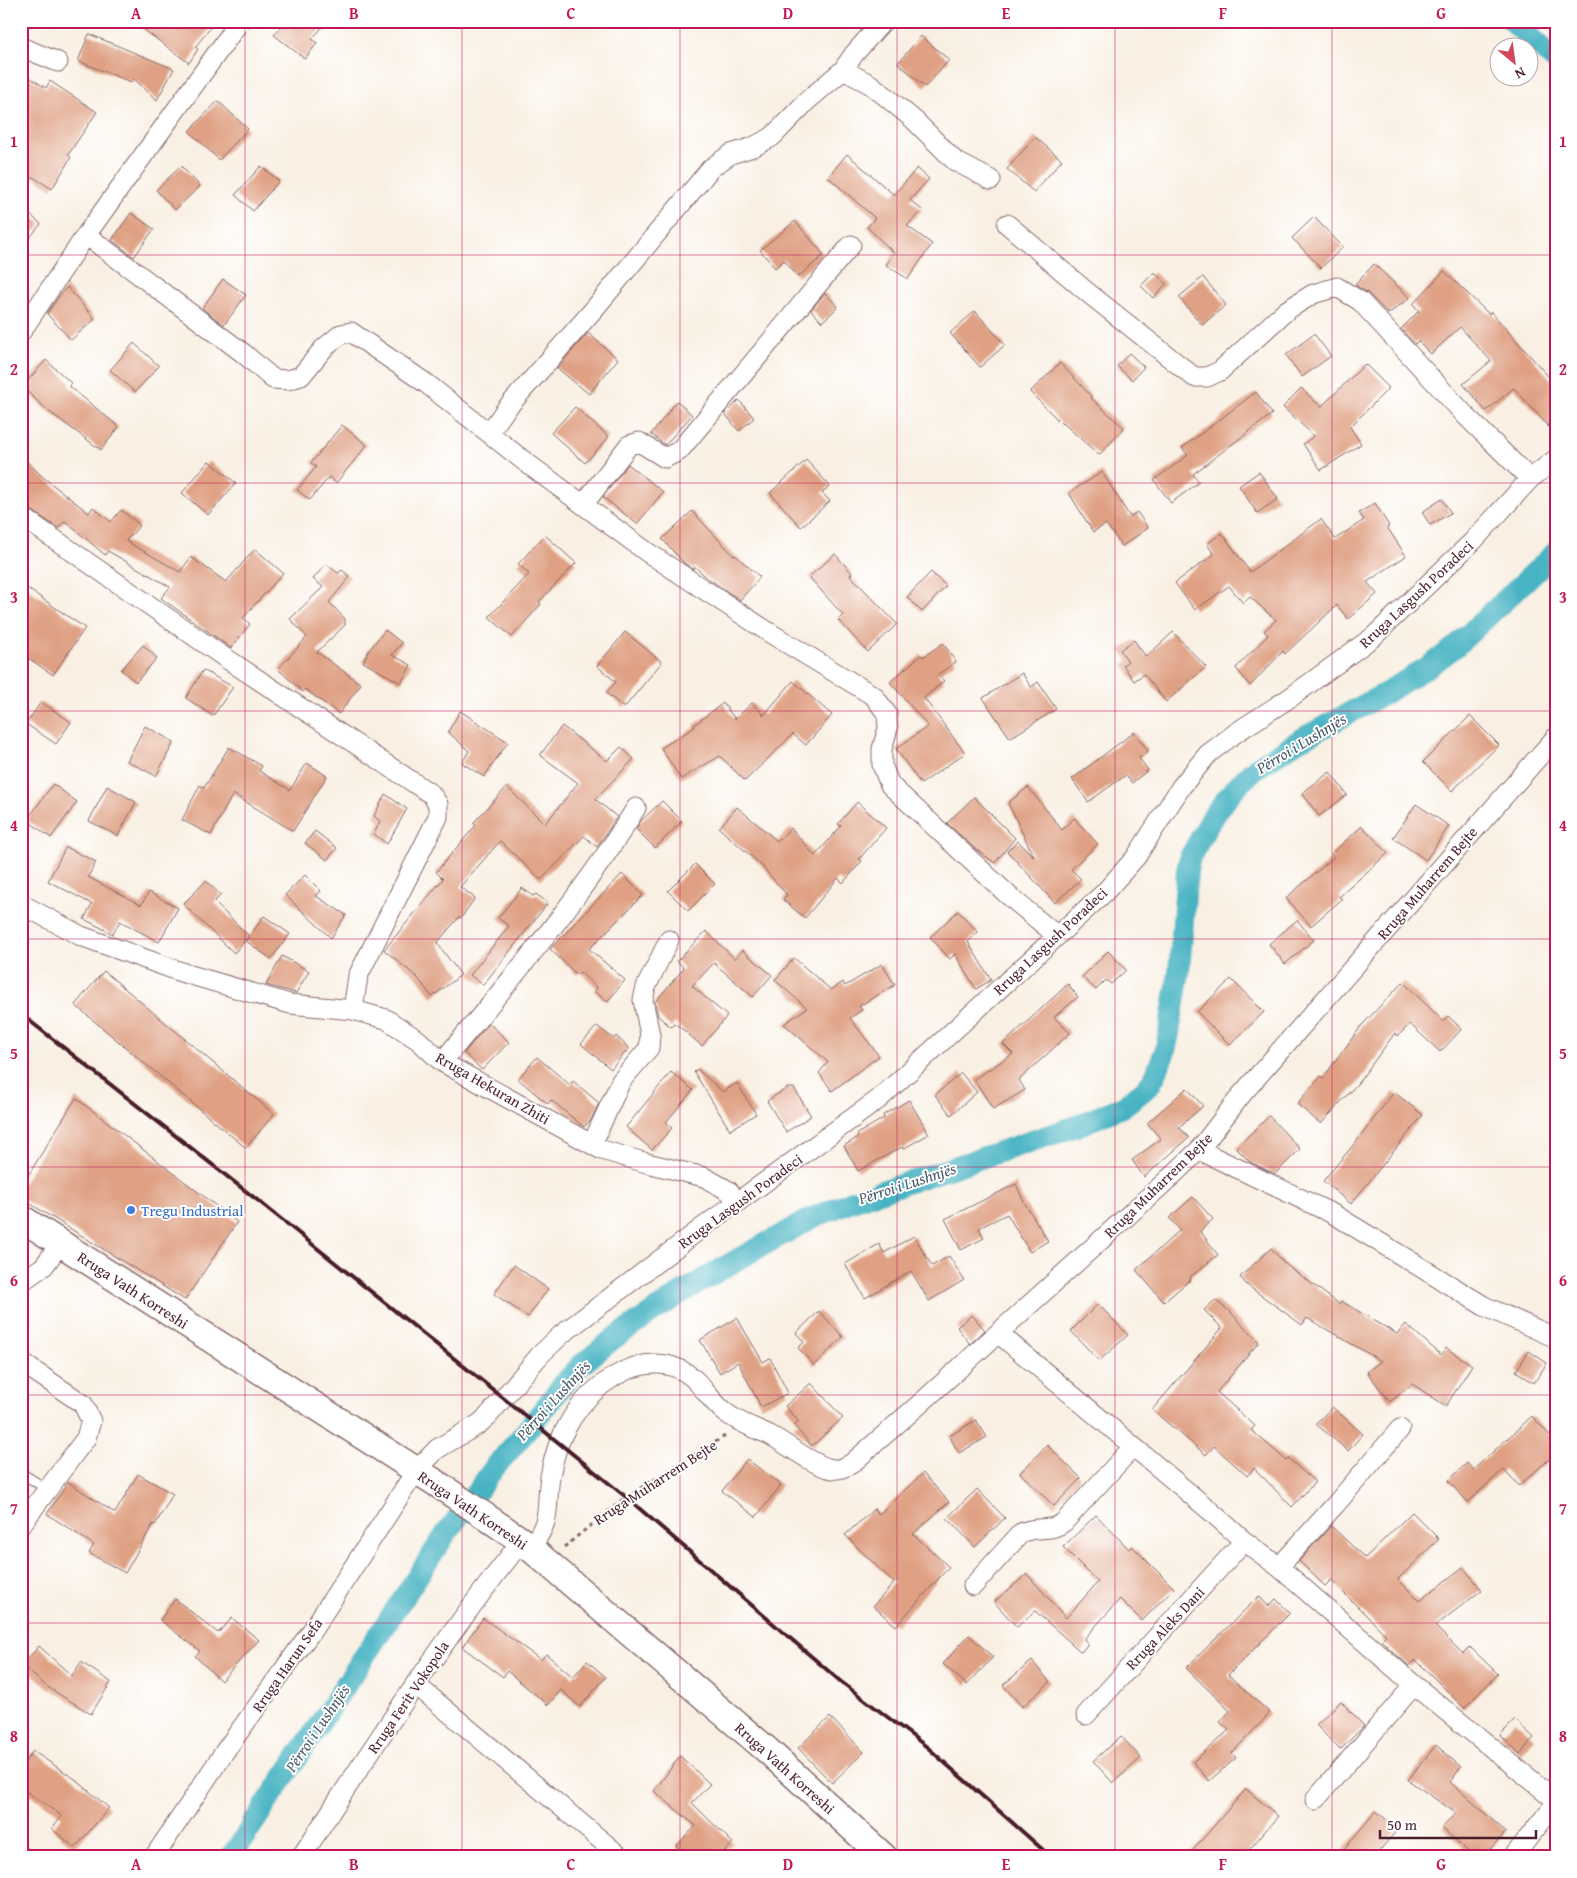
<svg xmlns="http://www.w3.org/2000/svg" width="1577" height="1878" font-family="'Gentium Book Plus',serif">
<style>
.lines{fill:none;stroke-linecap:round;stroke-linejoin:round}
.canal{stroke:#46b3c3;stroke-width:22}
.building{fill:#dfa083}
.service-casing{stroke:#87686b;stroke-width:11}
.minor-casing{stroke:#87686b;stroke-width:21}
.secondary-casing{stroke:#87686b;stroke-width:29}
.path{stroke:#87686b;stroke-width:3;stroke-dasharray:4 4;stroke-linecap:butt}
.service{stroke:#fff;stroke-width:9}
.minor{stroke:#fff;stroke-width:19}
.secondary{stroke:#fff;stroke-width:26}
.rail{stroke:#4a1f2b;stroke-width:4}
.grid{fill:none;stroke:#c2185b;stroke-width:1;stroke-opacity:0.55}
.shop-dot{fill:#3f7fe0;stroke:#fff;stroke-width:2}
.labels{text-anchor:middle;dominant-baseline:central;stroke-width:4;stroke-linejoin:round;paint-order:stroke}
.street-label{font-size:15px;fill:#4a1f2b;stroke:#fff}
.shop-label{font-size:15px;fill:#366cbe;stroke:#fff;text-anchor:start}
.water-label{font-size:16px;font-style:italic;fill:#485a68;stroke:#fff}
.neatline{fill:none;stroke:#c2185b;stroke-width:2}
.grid-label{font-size:16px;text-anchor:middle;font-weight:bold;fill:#c2185b}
</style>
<rect width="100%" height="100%" fill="#fff"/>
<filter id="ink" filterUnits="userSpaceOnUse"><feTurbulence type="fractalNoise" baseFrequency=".02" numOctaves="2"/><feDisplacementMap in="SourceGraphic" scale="10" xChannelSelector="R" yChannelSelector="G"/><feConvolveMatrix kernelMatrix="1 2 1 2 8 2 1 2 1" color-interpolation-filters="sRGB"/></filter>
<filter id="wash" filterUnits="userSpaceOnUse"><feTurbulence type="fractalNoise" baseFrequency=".0096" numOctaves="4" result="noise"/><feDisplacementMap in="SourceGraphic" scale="20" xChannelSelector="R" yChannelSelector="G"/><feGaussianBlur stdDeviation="1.12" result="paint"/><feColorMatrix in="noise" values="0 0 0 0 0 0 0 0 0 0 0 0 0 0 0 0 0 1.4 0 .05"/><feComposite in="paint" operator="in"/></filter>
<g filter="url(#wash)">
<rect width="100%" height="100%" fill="#f9f0e3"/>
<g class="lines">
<path class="canal" d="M1512,21l44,40
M231,1857l214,-322 50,-68 33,-38 37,-47 16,-17 32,-26 65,-44 62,-37 72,-40 40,-17 222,-74 48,-20 21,-16 8,-8 5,-9 9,-23 4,-18 10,-61 8,-102 3,-13 23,-41 22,-28 21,-20 42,-27 88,-48 49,-31 20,-15 101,-95"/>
</g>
<g id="blocks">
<path class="building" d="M132,21h84l-21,26 3,2 -9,14z
M286,21h42l-16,18 5,4 -12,16 -31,-24z
M89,34l85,35 -17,31 -23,-21 -3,3 -53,-21z
M921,36l28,24 -24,27 -27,-24z
M21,72l25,16 4,-7 47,31 -29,43 3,2 -19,32 -19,-12 -12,7z
M218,101l30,28 -29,31 -30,-29z
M1035,137l27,23 -28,32 -27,-23z
M847,154l47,41 23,-27 12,11 -19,21 12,10 -15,16 25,18 -24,35 -22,-14 8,-12 -27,-26 8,-9 -47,-41z
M181,166l19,20 -25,24 -19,-20z
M261,166l18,15 -26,30 -18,-16z
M21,207l20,17 -20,24z
M131,213l23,16 -20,28 -22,-17z
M1314,217l29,30 -22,21 -29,-30z
M795,221l29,34 -26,22 -14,-17 -9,8 -15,-18z
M1374,264l36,34 -22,16 -20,-21 -13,-8z
M1444,271l45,43 2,-2 65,73v50l-42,-47 -28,23 -23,-27 28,-23 -31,-34 -29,27 -13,-13 -3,3 -14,-15 18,-18 -6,-7z
M1154,272l12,12 -13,14 -12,-12z
M1203,277l23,28 -24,20 -23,-28z
M223,279l23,16 -22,30 -22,-17z
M67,287l28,32 -24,21 -24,-26 15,-22z
M825,293l13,14 -16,15 -11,-12z
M975,311l30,34 -25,22 -30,-34z
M588,333l30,26 -29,35 -32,-26z
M1314,334l17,22 -29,21 -16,-22z
M134,343l25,23 -24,26 -25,-22z
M1129,353l15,14 -12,13 -15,-14z
M46,360l25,23 -2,3 50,41 -18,23 -54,-40 -25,-23z
M1060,363l31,33 -1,1 34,31 -25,27 -36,-32 -1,1 -32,-32z
M1365,364l24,24 -39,39 11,17 -40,26 -18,-26 11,-8 -31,-29 18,-19 20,19z
M1256,392l16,22 -79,60 6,8 -28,21 -17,-23 34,-25 -6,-7z
M739,400l15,18 -15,13 -14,-17z
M677,401l15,14 -27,30 -14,-11z
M575,407l34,30 -24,26 -34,-30z
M342,425l25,20 -31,38 -7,-6 -19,23 -13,-10 19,-23 -5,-4z
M21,456l23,22 45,35 4,-6 18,15 10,-12 19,15 -14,16 54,31 11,-15 35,25 29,-33 28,24 -40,45 7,6 -19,24 -70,-50 9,-11 -62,-36 -3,4 -40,-34 -7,7 -31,-21 -6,-2z
M806,460l24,26 -8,7 8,8 -29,26 -31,-34z
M209,461l27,22 -28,32 -26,-22z
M628,464l35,28 -26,32 -34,-27z
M1102,472l28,45 7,-5 11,16 -26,18 -16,-22 -13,8 -24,-39z
M1259,472l19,27 -21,14 -18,-27z
M1442,499l9,14 -21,12 -8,-13z
M1375,503l14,23 -2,1 19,29 -39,26 10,12 -29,25 -11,-14 -52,49 -2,-3 -33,35 -14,-18 32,-33 -4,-4 12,-11 -26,-23 -7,6 -14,-17 -34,24 -20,-27 39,-29 -7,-10 15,-11 28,39 71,-53 14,20 29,-19 -5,-7z
M692,511l42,45 1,-1 25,22 -20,23 -31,-21 -14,-12 -2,2 -9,-6 -22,-24z
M545,535l31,28 -37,39 2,2 -29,33 -23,-20 40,-43 -11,-10z
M835,554l17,19 -2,2 47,49 -29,28 -30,-32 5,-5 -34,-38z
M326,564l12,9 4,-3 8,7 -21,25 16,17v6l-28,27 44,32 -22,30 -34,-25 -2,3 -25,-23 29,-32 -17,-18 33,-32 -10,-8z
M931,572l15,14 -24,26 -15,-15z
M21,584l64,44 -32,47 -32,-22z
M385,630l17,13 -10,12 19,10 -10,18 -38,-21 6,-12z
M625,632l37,30 -38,46 -18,-15 10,-11 -19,-16z
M1173,632l33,35 -40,35 -22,-28 -10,7 -11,-16 5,-4 -8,-11 14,-10 12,17z
M943,643l13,19 -18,12 6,7 -20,17 41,55 -44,31 -25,-35 32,-23 -38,-44 31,-27 2,2z
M143,645l14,13 -21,24 -15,-12z
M203,670l30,17 -20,29 -27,-18z
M1022,673l9,14 7,-5 18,27 -46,29 -27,-40z
M793,681l39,34 -26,30 -13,-11 -48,47 -25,-25 -39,23 -20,-31 34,-21 -1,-2 29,-22 12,16 17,-16 12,12z
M41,702l30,20 -15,22 -30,-20z
M460,711l48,31 -24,35 -22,-14 7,-12 -21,-19z
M1470,716l29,29 -47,46 -29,-29z
M145,726l29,16 -18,34 -29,-15z
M562,726l45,35 14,-14 13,12 -39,40 22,18 -20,30 -13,-11 -43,44 -41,-39 -40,46 15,11 -14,20 -2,-1 -22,26 24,32 -29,22 -15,-20 -33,-27 59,-71 -7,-7 40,-47 -3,-2 34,-36 38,37 33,-41 -38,-28z
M1134,732l14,19 -9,7 9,12 -16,13 -6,-8 -38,27 -16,-23z
M229,747l33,19 -3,5 31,19 17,-27 20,13 -34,55 -60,-37 -22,41 -29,-15 18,-35 4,3z
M1330,772l17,23 -28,21 -17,-23z
M53,784l24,18 -26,36 -24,-18z
M107,786l29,16 -18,34 -29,-15z
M1028,787l34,43 12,-12 24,26 -27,25 10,10 -26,24 -48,-52 11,-10 16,16 -26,-54z
M385,794l22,15 -20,35 -13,-10 6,-13 -6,-5z
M974,797l41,41 -20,25 -21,-15 -27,-25z
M662,801l20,20 -27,27 -19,-19 4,-7z
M857,802l29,26 -27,31 3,2 -19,22 -5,-5 -33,40 -22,-18 4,-5 -27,-31 -41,-36 18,-21 40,34 14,-13 24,28 26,-30 -3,-2z
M1416,804l33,22 -23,34 -33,-22z
M1362,826l26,27 -49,44 3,2 -31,27 -25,-28 48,-41 -3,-3z
M315,831l22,17 -10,12 -22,-17z
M66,847l30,15 -8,15 53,28 8,-13 29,16 -19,34 -39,-21 -7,13 -29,-15 8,-15 -44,-23z
M695,864l20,20 -27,27 -20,-20z
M622,874l21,21 -54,54 36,31 -18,22 -13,-11 3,-3 -17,-16 -3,3 -27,-26z
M305,875l16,16 -5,5 30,19 -15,23 -46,-43z
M206,881l15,14 -7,7 35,34 -15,17 -51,-49z
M522,888l11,8 3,-2 12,9 -65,82 -13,-10 39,-49 -11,-8z
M958,911l20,21 -10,10 23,38 -15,9 -21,-35 -5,5 -20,-22z
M264,916l26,18 -19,25 -25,-18z
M1297,920l17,20 -29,24 -16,-20z
M706,931l29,28 7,-9 30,25 -19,22 -39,-34 -22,23 35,30 -25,30 -27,-23 -4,4 -13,-11 -3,-14 29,-34 -7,-7z
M1108,951l18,19 -15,14 -5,-4 -10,10 -14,-13z
M282,956l27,15 -13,22 -30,-8z
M794,958l37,32 12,-8 2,4 37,-22 13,21 -36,21 3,4 -12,8 29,38 -47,35 -13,-18 9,-11 -44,-38 23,-16 -32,-28z
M104,971l170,143 -28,34 -171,-143z
M1231,979l33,33 -34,33 -33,-33z
M1403,982l40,39 5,-5 14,13 -22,23 -30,-28 -12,12 -3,-3 -37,50 -37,41 -24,-20 24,-28 2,2 39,-53z
M1068,984l10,13 -24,20 16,16 -51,47 6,10 -32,19 -19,-30 39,-25 -10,-10z
M489,1023l20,19 -27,28 -18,-17z
M597,1026l17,13 2,-3 13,12 -18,21 -30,-25z
M537,1057l33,28 3,-4 26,22 -8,17 -7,7 -33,-27 -3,4 -30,-25z
M697,1069l26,23 14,-9 19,31 -26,16 -36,-58z
M671,1072l22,18 -27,32 6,6 -20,22 -26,-23z
M961,1073l16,19 -26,23 -16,-20z
M787,1088h7l17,28 -25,16 -19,-31z
M1187,1088l16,18 -24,21 10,11 -45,39 -12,-17 29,-21 -14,-16z
M1394,1092l29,23 -72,89 -28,-23 37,-44z
M76,1098l161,124 -52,78 -164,-102v-11z
M909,1100l20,34 -26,15 -1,-2 -44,24 -14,-25 14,-9 -1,-3 27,-16 -1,-3z
M1269,1116l31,33 -25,25 -25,-12 -14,-14z
M1016,1184l8,18 24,39 -18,11 -23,-38 -28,14 5,10 -23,12 -16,-31z
M1193,1197l20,22 -13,12 18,24 -28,22 1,2 -27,23 -28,-32 44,-40 -11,-12z
M914,1236l18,30 17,-10 15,24 -35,21 -18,-30 -46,27 -20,-34 34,-20 5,9z
M1271,1248l13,15 55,41 2,-3 56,33 9,-10 35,31 5,-7 26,17 -26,41 -34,-22 -22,18 -23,-30 14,-11 -74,-43 -5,7 -55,-40 -7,-8z
M514,1265l34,24 -20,28 -34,-23z
M1215,1300l14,11 30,31 -42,50 38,34 -4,4 35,30 2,-2 27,24 -23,25 -38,-39 -7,8 -33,-30 -8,9 -54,-45 70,-82 -18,-18z
M1098,1304l30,31 -29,26 -28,-30z
M819,1311l24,26 -29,28 -16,-17 6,-6 -8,-9z
M972,1315l13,15 -15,14 -13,-17z
M737,1318l26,44 7,-4 18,35 -27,14 -23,-45 -18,11 -20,-33z
M1529,1351l18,12 -13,20 -18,-12z
M811,1383l32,35 -31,28 -18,-20 5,-4 -14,-16z
M1332,1407l31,27 -15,17 -32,-27z
M1532,1416l24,26v11l-37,33 -15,-17 -36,33 -20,-21 19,-18 6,7z
M976,1420l11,17 -28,16 -10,-17z
M1047,1445l34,33 -27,28 -34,-33z
M747,1459l34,26 -25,32 -34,-26z
M923,1473l26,29 -36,32 36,33 -53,59 -23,-20 21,-23 -49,-48 29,-26 5,5z
M138,1474l35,20 -18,31 -2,-1 -28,49 -36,-20 5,-8 -47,-31 21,-32 47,31z
M977,1489l28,29 -30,29 -28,-29z
M1412,1512l27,27 -41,40 21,22 44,-34 19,23 -47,36 28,28 7,-7 28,27 -34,34 -48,-48 -7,6 -20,-18 -8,-8 5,-5 -55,-55 -6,6 -26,-25 32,-35 34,32z
M1096,1515l33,34 3,-3 42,42 -32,33 -22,-22 -36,40 4,5 -7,8 -46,-41 -18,16 -23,-25 33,-28 39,44 32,-36 -35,-35z
M1259,1596l9,10 8,-7 14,14 -62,62 42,38 -38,40 4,5 -27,23 -16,-19 36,-32 -9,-8 10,-11 -44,-43z
M175,1599l43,34 14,-15 27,22 -38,41 -26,-25 5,-5 -40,-31z
M483,1618l58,42 5,-6 27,23 14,-16 19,16 -26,30 -19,-17 -13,15 -41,-34 -4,6 -41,-30z
M969,1635l24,22 -26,28 -24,-21z
M39,1646l33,30 9,-14 30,20 -20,32 -45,-28 -24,-21z
M1032,1661l18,21 -28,25 -19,-22z
M1341,1701l23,25 -24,24 -24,-25z
M830,1717l34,35 -32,31 -34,-35z
M1515,1720l19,18 -14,16 -20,-19z
M1121,1736l20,22 -28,25 -20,-22z
M1436,1745l25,22 -11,15 56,50 -23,25h-9l-32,-29 14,-15 -48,-33z
M33,1751l42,28 34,29 -34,40 -23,-19 10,-13 -41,-28v-20z
M680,1756l30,28 -18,19 41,40 -14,14h-32l-11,-11 20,-20 -42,-35z
M1246,1789l32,27 -35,41h-56z
M1376,1811l22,18 -24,28h-21l-10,-7z"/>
</g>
</g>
<g filter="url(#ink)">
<use href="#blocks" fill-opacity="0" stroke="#87686b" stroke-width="1"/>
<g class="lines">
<g class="service-casing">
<path id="service" d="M21,1473l26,16"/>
</g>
<g class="minor-casing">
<path id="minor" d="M21,47l37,15
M843,70l27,14 14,11 30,25 41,41 36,19
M1007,224l80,68 107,85h13l13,-6 67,-61 26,-16 24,-7 23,14 106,115 64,63
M86,235l157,118 30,26 15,1 13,-4 23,-28 17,-14 10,-2 76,52 97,77 123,91 123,81 104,63 13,18 1,14 -6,21v16l8,20 118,110 48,40
M21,332l65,-97 154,-214
M489,433l17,-24 89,-101 116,-140 20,-14 22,-7 19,-10 36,-37 35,-30 11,-16 29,-33
M583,505l46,-60 10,-3 26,16 14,-7 172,-206
M21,516l203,141 207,137 7,10v13l-80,159 -5,34
M21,904l60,32 103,37 106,31 63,6 33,9 32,21 24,22 160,88 45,13 57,14 25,14 8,12
M442,1062c68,-81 138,-163 194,-254
M592,1144l29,-63 28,-33 1,-13 -7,-35 3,-13 23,-47
M1199,1150l136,65 149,91 72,32
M21,1282l23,-16 16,-22
M998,1333l210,176 36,32 35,26 135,118 142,115
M21,1362l62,42 8,17 -5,17 -65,87
M530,1548c23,-29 15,-38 20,-71 6,-41 29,-80 65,-101 27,-16 60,-18 83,7 9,10 17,22 28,30 13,10 29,15 44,22 17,9 45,32 63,34 6,1 12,-2 18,-5l71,-62 253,-229 24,-23 43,-56 314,-357
M1279,1567l56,-62 65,-76
M973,1586l48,-53c16,-8 29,0 43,-11l69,-75
M415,1684l206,173
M1086,1715l158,-174
M1315,1800l99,-115
M21,1856l1,1
M154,1857l71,-106 86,-119 105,-161 21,-22 42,-25 9,-8 52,-61 21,-20 142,-108 176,-128 225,-206 32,-36 45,-70 27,-33 29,-22 54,-35 82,-60 100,-96 57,-62 26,-20
M301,1857c71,-108 140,-216 221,-316
M1513,1857l43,-54"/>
</g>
<g class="secondary-casing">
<path id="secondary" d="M21,1218l412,263 89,60 245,209 117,107"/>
</g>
<path class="path" d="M564,1547l62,-50 99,-61"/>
<use href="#service" class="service"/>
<use href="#minor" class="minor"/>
<use href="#secondary" class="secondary"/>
<path class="rail" d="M21,1014l245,193 360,290 214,184 87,66 124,110"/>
</g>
</g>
<path class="grid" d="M245,21v1836M462,21v1836M680,21v1836M897,21v1836M1115,21v1836M1332,21v1836M21,255h1535M21,483h1535M21,711h1535M21,939h1535M21,1167h1535M21,1395h1535M21,1623h1535"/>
<circle class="shop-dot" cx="131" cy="1210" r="5"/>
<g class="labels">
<g class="street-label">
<text transform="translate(1416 594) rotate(-43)">Rruga Lasgush Poradeci</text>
<text transform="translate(1427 883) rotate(-49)">Rruga Muharrem Bejte</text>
<text transform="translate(1050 941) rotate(-43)">Rruga Lasgush Poradeci</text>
<text transform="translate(493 1088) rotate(30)">Rruga Hekuran Zhiti</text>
<text transform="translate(1158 1185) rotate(-44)">Rruga Muharrem Bejte</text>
<text transform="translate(740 1201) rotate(-36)">Rruga Lasgush Poradeci</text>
<text transform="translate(133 1290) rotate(33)">Rruga Vath Korreshi</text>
<text transform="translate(655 1482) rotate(-33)">Rruga Muharrem Bejte</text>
<text transform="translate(473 1510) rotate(34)">Rruga Vath Korreshi</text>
<text transform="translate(1165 1628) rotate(-47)">Rruga Aleks Dani</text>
<text transform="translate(287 1665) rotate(-55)">Rruga Harun Sefa</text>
<text transform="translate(408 1697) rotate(-56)">Rruga Ferit Vokopola</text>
<text transform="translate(785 1768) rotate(42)">Rruga Vath Korreshi</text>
</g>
<g class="shop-label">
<text x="141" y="1210">Tregu Industrial</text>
</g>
<g class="water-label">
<text transform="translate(1301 743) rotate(-31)">Përroi i Lushnjës</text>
<text transform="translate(907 1183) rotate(-18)">Përroi i Lushnjës</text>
<text transform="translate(553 1400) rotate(-48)">Përroi i Lushnjës</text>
<text transform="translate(317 1728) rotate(-56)">Përroi i Lushnjës</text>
</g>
</g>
<rect width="1577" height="1878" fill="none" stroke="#fff" stroke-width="55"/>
<g transform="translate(1514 62) rotate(151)"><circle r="24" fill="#ffffff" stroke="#b7a5aa"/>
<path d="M0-4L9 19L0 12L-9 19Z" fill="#d1495b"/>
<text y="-8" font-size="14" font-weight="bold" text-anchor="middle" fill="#4a1f2b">N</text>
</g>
<path d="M1380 1830v8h156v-8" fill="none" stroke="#4a1f2b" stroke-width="2.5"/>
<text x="1387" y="1830" font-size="15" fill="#4a1f2b" stroke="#ffffff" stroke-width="4" paint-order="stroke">50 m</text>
<rect x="28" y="28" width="1522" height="1822" class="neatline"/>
<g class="grid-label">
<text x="136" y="19">A</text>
<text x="354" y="19">B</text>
<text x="571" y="19">C</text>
<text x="788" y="19">D</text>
<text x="1006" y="19">E</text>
<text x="1223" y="19">F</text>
<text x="1441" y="19">G</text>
<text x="14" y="147">1</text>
<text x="1563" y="147">1</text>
<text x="14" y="375">2</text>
<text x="1563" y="375">2</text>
<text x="14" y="603">3</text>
<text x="1563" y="603">3</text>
<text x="14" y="831">4</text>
<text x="1563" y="831">4</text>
<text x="14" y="1059">5</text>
<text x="1563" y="1059">5</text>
<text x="14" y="1286">6</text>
<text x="1563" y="1286">6</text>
<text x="14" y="1514">7</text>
<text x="1563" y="1514">7</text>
<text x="14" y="1742">8</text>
<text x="1563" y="1742">8</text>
<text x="136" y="1870">A</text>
<text x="354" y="1870">B</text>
<text x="571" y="1870">C</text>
<text x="788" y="1870">D</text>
<text x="1006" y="1870">E</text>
<text x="1223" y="1870">F</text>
<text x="1441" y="1870">G</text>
</g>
</svg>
